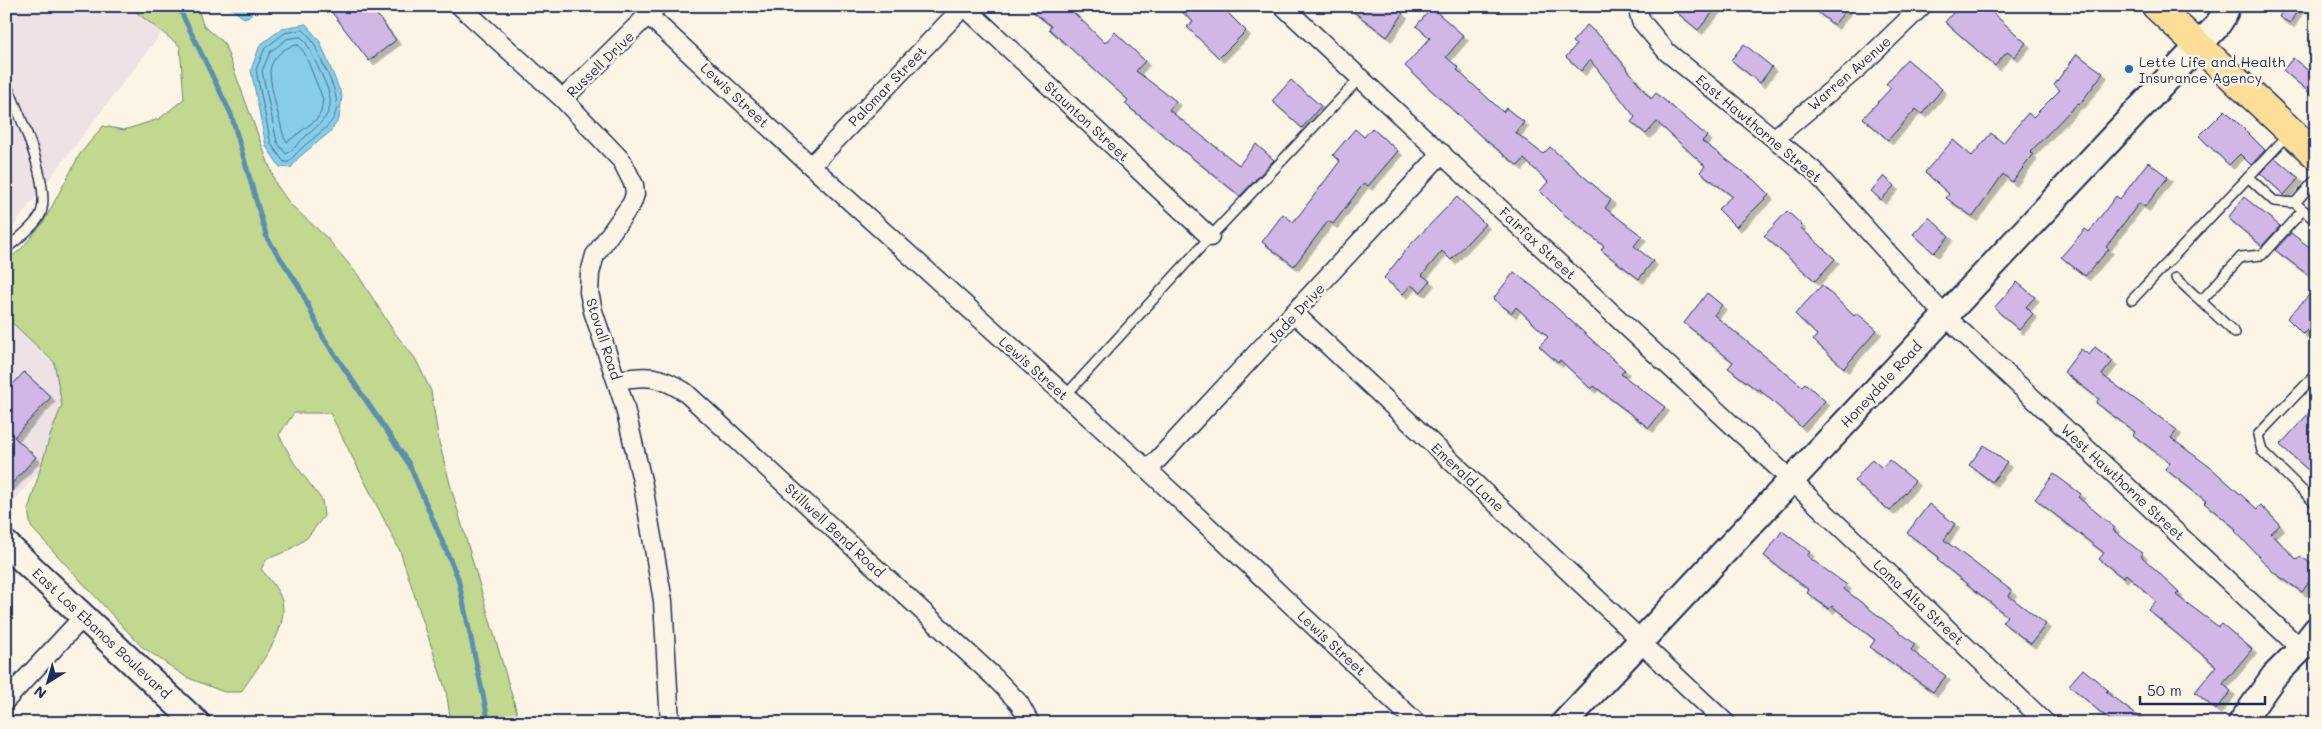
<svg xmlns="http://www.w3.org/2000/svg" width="2322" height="729" font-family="Mali,sans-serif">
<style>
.built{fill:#efe2e5}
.green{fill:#c2d88e;stroke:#6e8476}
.water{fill:#86cde7;stroke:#5b8eb0}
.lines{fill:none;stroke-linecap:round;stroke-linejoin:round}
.shore{stroke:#466e95;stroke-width:1}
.stream{stroke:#5b8eb0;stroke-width:5}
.building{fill:#d0b7e6;stroke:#1b2f5e;filter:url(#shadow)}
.lane-casing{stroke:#1b2f5e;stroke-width:12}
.street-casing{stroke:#1b2f5e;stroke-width:21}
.secondary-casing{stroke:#1b2f5e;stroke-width:29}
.primary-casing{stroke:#1b2f5e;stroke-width:31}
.lane{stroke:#fcf5e5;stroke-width:9}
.street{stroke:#fcf5e5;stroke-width:18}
.secondary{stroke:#fcf5e5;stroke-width:25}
.primary{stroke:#fcde96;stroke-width:28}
.poi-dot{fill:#1f6fb2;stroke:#fcf5e5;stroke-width:2}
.labels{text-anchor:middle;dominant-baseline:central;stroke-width:5;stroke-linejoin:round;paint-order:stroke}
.poi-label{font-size:14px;fill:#1b2f5e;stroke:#fcf5e5;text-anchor:start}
.street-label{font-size:14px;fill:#1b2f5e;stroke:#fcf5e5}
</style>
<defs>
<filter id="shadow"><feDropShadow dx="4.5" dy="4.5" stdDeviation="0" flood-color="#0004"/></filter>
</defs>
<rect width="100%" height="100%" fill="#fcf5e5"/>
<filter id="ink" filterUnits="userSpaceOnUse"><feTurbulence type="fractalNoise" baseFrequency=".02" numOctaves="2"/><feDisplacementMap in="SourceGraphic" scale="10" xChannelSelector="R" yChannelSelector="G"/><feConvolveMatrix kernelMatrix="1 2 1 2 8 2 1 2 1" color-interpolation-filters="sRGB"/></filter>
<g filter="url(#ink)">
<path class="built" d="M6,6h176l-176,230z
M6,295l96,100 -96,116z"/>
<path class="green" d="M133,6h64l6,19 21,18 52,141 14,20 37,34 31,37 36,57 21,26 16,33 8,51 13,49 68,232h-69l-5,-32 -46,-140 -70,-138h-36l-15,22 15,28 28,37 2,16 -17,22 -20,13 -20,8 -6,10c8,10 17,19 21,32 7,31 -25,66 -41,91h-17l-38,-15 -45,-31 -110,-119 -3,-17 22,-74 12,-31 -8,-43 -48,-45v-55l17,-15 20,-24 37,-69 23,-28 21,4 35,-11 25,-20 -4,-53 -44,-34z"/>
<path class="water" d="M228,6h28l-6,10 -6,2z
M306,24l14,18 22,54 -3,23 -9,13 -32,26 -7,10 -11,-1 -14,-21 -15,-76 9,-25 23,-17z"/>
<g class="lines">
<path class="shore" d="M303,30c12,10 14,22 21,36 32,63 -3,56 -35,96h-5l-13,-18 -15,-74 9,-22 20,-15z
M301,37c9,9 11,19 17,30 17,35 19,44 -12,69 -6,6 -13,14 -20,18l-9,-12 -15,-71 8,-19 17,-13z
M298,45l6,7 19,47 -2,13 -4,7 -30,23 -3,-4c-4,-18 -13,-47 -14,-65 0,-14 15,-28 28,-28z"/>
<path class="stream" d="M178,6l53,108 36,124 32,48 24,51 86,127 49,114 31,145"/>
</g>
<path class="building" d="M327,6h43l26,34 -27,21z
M1026,6h41l38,37 10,-11 30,29 -9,10 40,30 -7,9 70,55 17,-21 18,16 -34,36 -115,-92 3,-4 -79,-71 2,-3z
M1176,6h45l25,25 -27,27 -32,-31 6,-5z
M1346,6h47l10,8 -16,23z
M1669,6h49l-20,24z
M1810,6h39l-15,19z
M1959,6h26l41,37 -12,14 -7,-5 -12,14 -50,-44z
M2285,6h15l-10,17 -11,-6z
M1432,8l32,28 -18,21 13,11 -2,2 46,42 3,-4 18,14 -8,11 27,21 7,-7 61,53 -6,8 37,28 -8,10 19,15 -14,18 -38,-29 3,-4 -42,-33 -22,-22 8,-9 -24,-23 -6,7 -36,-29 -77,-71 25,-28 -14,-12z
M1587,25l16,14 48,60 5,-6 51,43 -5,5 53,40 14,14 -33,32 -18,-18 14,-13 -32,-24 5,-6 -48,-44 -11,12 -15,-12 4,-5 -45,-57 -9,11 -15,-14 10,-12 -4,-3z
M1744,44l28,23 -12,16 -29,-23z
M2077,54l26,19 -23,31 -2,-1 -48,49 3,3 -21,27 -9,-8 -30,43 -27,-19 3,-4 -24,-22 28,-32 19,16 19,-23 12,10 25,-30 5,4 27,-27 -6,-5z
M2293,58l23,19v21l-33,-28z
M1907,59l35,30 -20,25 -6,-5 -28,31 -25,-22 28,-30 -5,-4z
M1291,80l30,26 -19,22 -30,-27z
M2225,110l40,40 -14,15 -11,-11 -11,11 -30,-29z
M1372,128l26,23 -30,35 -4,-3 -31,41 -5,-3 -34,45 -32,-24 21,-28 10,8 7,-8 40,-53 -7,-6 22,-26 9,8z
M2275,158l24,20 -15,17 -24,-22z
M2148,162l20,15 -23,30 -6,-4 -33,44 3,2 -24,27 -24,-19 24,-28 4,3 27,-36 4,3z
M1884,176l10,10 -13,14 -10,-9z
M1457,197l28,27 -34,36 -9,-9 -20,24 8,6 -9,11 -10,-7 -8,9 -19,-16 25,-32z
M2244,197l36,29 -18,20 -34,-28z
M1787,211l15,14 -2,2 35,32 -20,22 -51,-45z
M1929,217l20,19 -15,17 -21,-19z
M2291,233l25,19v29l-41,-31z
M1514,272l22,17 89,81 -4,4 44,33 -16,21 -55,-42 -3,3 -31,-29 -2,3 -19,-17 9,-9 -32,-30 -4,6 -19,-14z
M2017,282l18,15 -9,10 7,7 -14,16 -25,-22z
M1822,285l32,31 3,-3 20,17 -33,38 -31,-28 4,-5 -22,-21z
M2316,288v33l-13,13 -16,-16z
M1707,293l15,12 -8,10 88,71 3,-3 20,18 -24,26 -42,-38 -2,1 -29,-22 5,-6 -49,-39z
M2095,347l18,14 -11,14 75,55 -6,8 39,29 47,42 4,-4 19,20 -9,8 26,27 3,-4 16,11v5l-14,20 -29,-20 -38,-41 1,-2 -32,-26 2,-2 -41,-32 5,-6 -37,-28 2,-3 -39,-29 3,-4 -35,-27 17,-23 8,6z
M24,372l27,25 -37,40 22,20 -30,33v-98z
M2316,405v72l-36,-32z
M1984,445l23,18 -15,19 -23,-17z
M1872,459l10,9 7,-8 26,21 -25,30 -36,-30z
M2054,474l27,20 -3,3 37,31 -2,2 30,24 -2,2 38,36 -3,3 43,32 3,-3 30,25 -29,35 8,7 -15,19 -21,-18 21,-26 -68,-56 8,-9 -30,-27 -3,4 -24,-19 5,-6 -69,-54z
M1929,504l26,20 -11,16 68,51 -3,5 37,28 -15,20 -29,-22 5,-6 -70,-56 2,-3 -32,-24z
M1782,531l28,21 -3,4 40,29 -3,4 71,55 -4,6 35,26 -13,16 -63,-45 5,-7 -43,-34 -3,3 -22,-16 2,-3 -45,-34z
M2083,669l25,21 -2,2 41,31h-33l-14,-11 -31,-27z"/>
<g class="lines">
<g class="lane-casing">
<path id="lane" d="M6,83c12,28 49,108 33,134 -7,12 -23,23 -33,32
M2248,177l26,24 21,2
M2316,179l-21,24 21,18
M2176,278l25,23
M2132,300l158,-167
M2235,333l-34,-32 40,-44 21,-2 41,-45
M2316,374l-58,61 4,16 54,53
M1065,396l145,-159 150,-159"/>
</g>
<g class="street-casing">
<path id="street" d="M460,6l103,93 59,62 12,24 1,9 -3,9 -37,52 -5,18 -1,19 4,19 31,93 19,81 20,116 7,122
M1283,6l508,474 255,243
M1637,6l4,15 26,31 146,118 132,146 356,333
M649,16l162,150 337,304 269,253
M563,99l94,-93
M1775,138l83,-70 64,-62
M811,166l153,-160 246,231
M1295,314l346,326 3,6 82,77
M617,380c30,-5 42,-5 68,12l309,285 25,26 11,20
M1148,470l294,-317
M6,700l78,-84"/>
</g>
<g class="secondary-casing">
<path id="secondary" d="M6,544l191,179
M1564,723l652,-696 8,-12 3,-9
M2241,723l33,-47 27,-27 15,-19"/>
</g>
<g class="primary-casing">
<path id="primary" d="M2156,6l160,149"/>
</g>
<use href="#lane" class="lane"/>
<use href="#street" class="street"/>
<use href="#secondary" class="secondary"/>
<use href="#primary" class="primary"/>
</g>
</g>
<circle class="poi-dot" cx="2129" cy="69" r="5"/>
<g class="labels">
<g class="poi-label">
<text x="2139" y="61">Lette Life and Health<tspan x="2139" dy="16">Insurance Agency</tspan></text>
</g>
<g class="street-label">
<text transform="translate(600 64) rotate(-44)">Russell Drive</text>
<text transform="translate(1849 73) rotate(-41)">Warren Avenue</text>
<text transform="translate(887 86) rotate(-46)">Palomar Street</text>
<text transform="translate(735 95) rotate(43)">Lewis Street</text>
<text transform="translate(1087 121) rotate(43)">Staunton Street</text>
<text transform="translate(1759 128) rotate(40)">East Hawthorne Street</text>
<text transform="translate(1538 243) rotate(43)">Fairfax Street</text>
<text transform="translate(1296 313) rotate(-47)">Jade Drive</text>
<text transform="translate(604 339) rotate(72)">Stovall Road</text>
<text transform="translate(1034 368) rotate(42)">Lewis Street</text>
<text transform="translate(1881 384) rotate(-47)">Honeydale Road</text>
<text transform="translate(1468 477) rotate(43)">Emerald Lane</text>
<text transform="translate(2123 482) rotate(43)">West Hawthorne Street</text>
<text transform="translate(835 530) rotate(43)">Stillwell Bend Road</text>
<text transform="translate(1919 602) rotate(43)">Loma Alta Street</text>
<text transform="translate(102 633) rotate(43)">East Los Ebanos Boulevard</text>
<text transform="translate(1332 643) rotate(43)">Lewis Street</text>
</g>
</g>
<rect width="2322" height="729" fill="none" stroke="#fcf5e5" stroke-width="25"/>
<rect x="12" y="12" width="2297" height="704" fill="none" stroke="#1b2f5e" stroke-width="2" filter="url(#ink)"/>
<g transform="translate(48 682) rotate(217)" stroke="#fcf5e5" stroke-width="4" paint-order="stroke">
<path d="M0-4L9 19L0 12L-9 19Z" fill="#1b2f5e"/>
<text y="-8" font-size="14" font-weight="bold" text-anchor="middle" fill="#1b2f5e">N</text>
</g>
<path d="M2140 696v8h125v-8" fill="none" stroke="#1b2f5e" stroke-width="2.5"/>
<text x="2147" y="696" font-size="15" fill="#1b2f5e" stroke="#fcf5e5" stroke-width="4" paint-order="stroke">50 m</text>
</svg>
